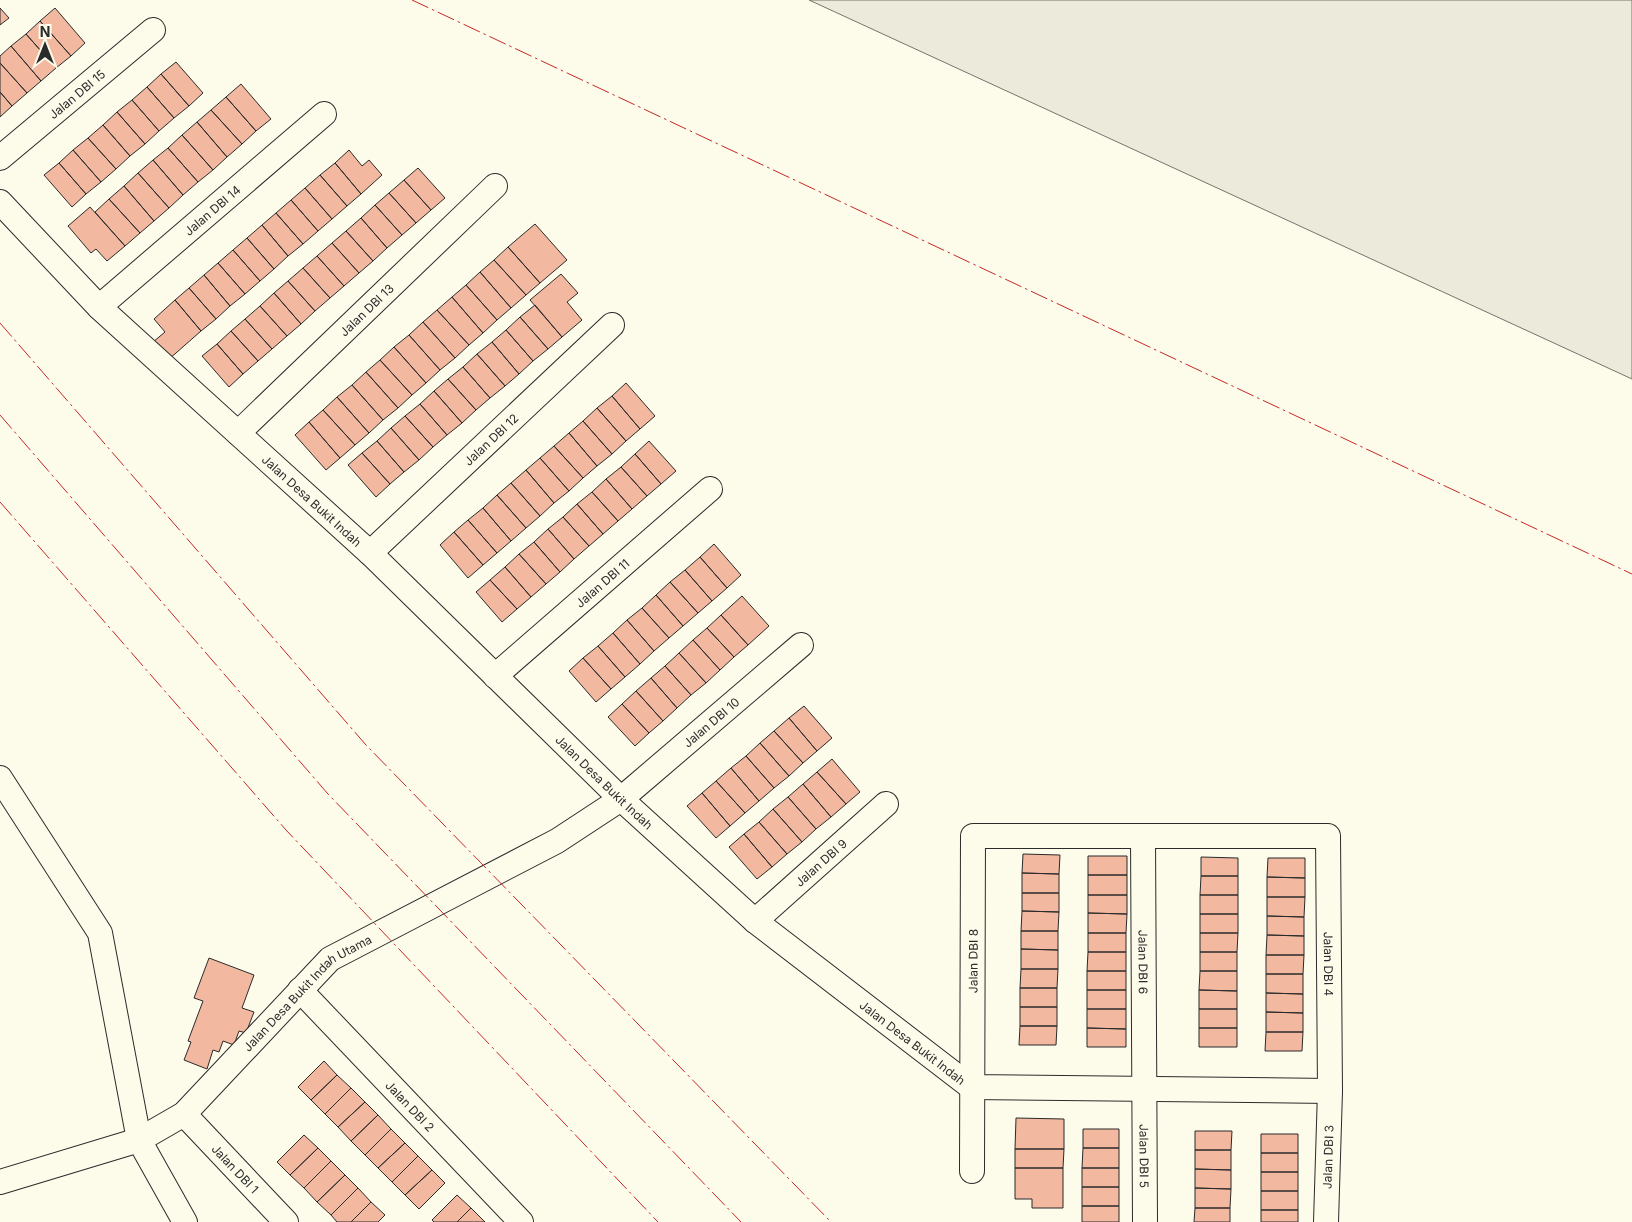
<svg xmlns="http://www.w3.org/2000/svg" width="1632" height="1222" font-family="Inter,sans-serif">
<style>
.green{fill:#ecebdb;stroke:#74746e}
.building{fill:#f2b8a0;stroke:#2b2b2b}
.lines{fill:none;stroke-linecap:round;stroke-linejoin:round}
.minor-casing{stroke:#2b2b2b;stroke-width:26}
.minor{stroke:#fdfbea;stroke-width:24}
.power{stroke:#c62828;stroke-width:1;stroke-dasharray:18 4 2.5 4;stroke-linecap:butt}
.labels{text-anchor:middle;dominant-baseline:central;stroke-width:4;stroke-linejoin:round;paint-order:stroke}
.street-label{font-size:12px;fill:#2b2b2b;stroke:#fdfbea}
</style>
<rect width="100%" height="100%" fill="#fdfbea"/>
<path class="green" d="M809,0h823v379z"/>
<path class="building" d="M0,8l9,10 -9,7z
M55,8l30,35 -14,13 -31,-35z
M40,21l31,35 -15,12 -30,-34z
M26,34l30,34 -15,13 -30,-35z
M11,46l30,35 -14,12 -27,-30v-7z
M176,62l27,31 -14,13 -28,-32z
M0,63l27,30 -15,13 -12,-14z
M161,74l28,32 -15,12 -27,-31z
M241,84l30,35 -15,12 -30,-34z
M147,87l27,31 -15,13 -27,-31z
M0,92l12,14 -12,11z
M226,97l30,34 -14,13 -31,-34z
M132,100l27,31 -14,13 -28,-32z
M211,110l31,34 -15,13 -30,-35z
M117,112l28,32 -15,12 -27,-31z
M197,122l30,35 -14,13 -31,-35z
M103,125l27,31 -14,13 -28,-31z
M182,135l31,35 -15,12 -30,-34z
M88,138l28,31 -15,13 -28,-32z
M168,148l30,34 -15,13 -30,-35z
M73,150l28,32 -15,12 -27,-31z
M349,150l13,16 7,-6 13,15 -21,19 -26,-31z
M153,160l30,35 -14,13 -31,-35z
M59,163l27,31 -14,13 -28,-32z
M335,163l26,31 -14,12 -27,-31z
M418,168l27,30 -14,12 -27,-30z
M138,173l31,35 -15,13 -30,-35z
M320,175l27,31 -15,13 -27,-31z
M404,180l27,30 -15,13 -27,-30z
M124,186l30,35 -14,12 -31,-34z
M305,188l27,31 -14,12 -27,-31z
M389,193l27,30 -14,12 -27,-30z
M109,199l31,34 -15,13 -30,-34z
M291,200l27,31 -15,13 -27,-31z
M375,205l27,30 -15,13 -26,-30z
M90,207l35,39 -18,15 -11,-12 -5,4 -23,-27z
M276,213l27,31 -15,12 -26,-31z
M361,218l26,30 -14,13 -27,-30z
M535,224l32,36 -27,23 -32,-36z
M262,225l26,31 -14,13 -27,-31z
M346,231l27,30 -14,12 -27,-30z
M247,238l27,31 -14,12 -27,-31z
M332,243l27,30 -15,13 -27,-30z
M508,247l32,36 -14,12 -32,-35z
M233,250l27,31 -15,13 -27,-31z
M317,256l27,30 -14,12 -27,-30z
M494,260l32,35 -15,13 -31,-36z
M218,263l27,31 -15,12 -26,-31z
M303,268l27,30 -15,13 -27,-30z
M480,272l31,36 -14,12 -31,-35z
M561,274l17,19 -11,9 15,18 -20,17 -32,-37z
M204,275l26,31 -14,13 -27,-31z
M288,281l27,30 -14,13 -27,-31z
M466,285l31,35 -14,13 -31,-36z
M189,288l27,31 -15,12 -26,-31z
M274,293l27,31 -14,12 -27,-30z
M452,297l31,36 -14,12 -32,-35z
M175,300l26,31 -33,29 -15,-18 12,-10 -11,-13z
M535,305l27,32 -14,12 -28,-32z
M260,306l27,30 -15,13 -27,-30z
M437,310l32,35 -14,13 -32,-36z
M520,317l28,32 -15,12 -27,-31z
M245,319l27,30 -14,12 -27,-30z
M423,322l32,36 -15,12 -31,-35z
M506,330l27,31 -14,13 -27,-32z
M231,331l27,30 -15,13 -26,-30z
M409,335l31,35 -14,13 -32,-36z
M492,342l27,32 -14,12 -28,-32z
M217,344l26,30 -14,13 -27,-31z
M394,347l32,36 -14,12 -32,-35z
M477,354l28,32 -15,12 -27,-31z
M380,360l32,35 -14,13 -32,-36z
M463,367l27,31 -14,12 -28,-31z
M366,372l32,36 -15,12 -31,-35z
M448,379l28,31 -14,13 -28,-32z
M626,383l29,33 -15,13 -28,-33z
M352,385l31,35 -14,13 -32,-36z
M434,391l28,32 -15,12 -27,-31z
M612,396l28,33 -14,12 -29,-33z
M337,397l32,36 -14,12 -32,-35z
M420,404l27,31 -14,12 -28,-31z
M597,408l29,33 -14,13 -29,-33z
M323,410l32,35 -15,13 -31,-36z
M405,416l28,31 -14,13 -28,-32z
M583,421l29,33 -15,12 -28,-33z
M309,422l31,36 -14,12 -31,-35z
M391,428l28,32 -15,12 -27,-31z
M569,433l28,33 -14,12 -29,-32z
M377,441l27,31 -14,12 -28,-31z
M649,441l27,30 -15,13 -26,-30z
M554,446l29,32 -14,13 -29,-33z
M362,453l28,31 -14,13 -28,-32z
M635,454l26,30 -14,12 -26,-29z
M540,458l29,33 -15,12 -28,-33z
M621,467l26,29 -15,13 -26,-30z
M526,470l28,33 -14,13 -29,-33z
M606,479l26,30 -14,12 -26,-29z
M511,483l29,33 -14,12 -29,-33z
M592,492l26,29 -15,13 -26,-30z
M497,495l29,33 -15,13 -28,-33z
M577,504l26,30 -14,12 -26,-29z
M483,508l28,33 -14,12 -29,-33z
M563,517l26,29 -15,13 -26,-30z
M468,520l29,33 -14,12 -29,-33z
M548,529l26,30 -14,13 -26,-30z
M454,532l29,33 -15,13 -28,-33z
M534,542l26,30 -14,12 -27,-30z
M714,544l27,31 -14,13 -27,-31z
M519,554l27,30 -15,13 -26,-30z
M700,557l27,31 -15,13 -27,-31z
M505,567l26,30 -14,12 -27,-29z
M685,570l27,31 -14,12 -28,-31z
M490,580l27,29 -15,13 -26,-30z
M670,582l28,31 -15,13 -27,-31z
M656,595l27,31 -14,12 -27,-30z
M742,596l27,30 -21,19 -27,-30z
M642,608l27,30 -15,13 -27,-31z
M721,615l27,30 -14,12 -27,-29z
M627,620l27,31 -14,13 -27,-31z
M707,628l27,29 -14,13 -27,-30z
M613,633l27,31 -15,13 -27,-31z
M693,640l27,30 -14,13 -27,-30z
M598,646l27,31 -14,12 -28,-31z
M679,653l27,30 -15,12 -26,-29z
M583,658l28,31 -15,13 -27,-31z
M665,666l26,29 -14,13 -26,-30z
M651,678l26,30 -14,13 -27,-30z
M636,691l27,30 -14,12 -27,-29z
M622,704l27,29 -14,13 -27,-29z
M804,706l28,32 -15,13 -28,-33z
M789,718l28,33 -14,12 -29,-32z
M774,731l29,32 -14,13 -29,-33z
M760,743l29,33 -15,12 -28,-32z
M746,756l28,32 -15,13 -28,-33z
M832,759l28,33 -14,12 -29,-32z
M731,768l28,33 -14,12 -29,-32z
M817,772l29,32 -15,13 -28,-33z
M716,781l29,32 -15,13 -28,-33z
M803,784l28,33 -15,12 -28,-32z
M702,793l28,33 -14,12 -29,-32z
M788,797l28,32 -14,13 -29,-33z
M773,809l29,33 -15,12 -28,-32z
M759,822l28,32 -15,13 -28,-33z
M744,834l28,33 -15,12 -28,-32z
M1023,854l37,1 -1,19 -37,-1z
M1088,856h39v19h-39z
M1201,857l37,1v18h-37z
M1268,858h37v20l-38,-1z
M1022,873l37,1v19h-37z
M1088,875h39v20h-39z
M1201,876h37v19h-38z
M1267,877l38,1v19h-38z
M1022,893h37v19l-37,-1z
M1088,895h39v19l-39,-1z
M1200,895h38v19h-38z
M1267,897h38l-1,20 -37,-1z
M1022,911l37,1 -1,19h-37z
M1088,913l39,1 -1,19h-38z
M1200,914h38v19h-38z
M1267,916l37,1v19l-37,-1z
M1021,931h37v19l-37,-1z
M1088,933h38v19h-38z
M1200,933h38l-1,19h-37z
M1267,935l37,1v19h-38z
M1021,949l37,1v19h-37z
M1088,952h38v19h-39z
M1200,952h37v19h-37z
M1266,955h38l-1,19h-37z
M209,958l45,17 -12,33 12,4 -8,21 -7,-2 -5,14 -11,-4 -4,11 -6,-2 -6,19 -23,-9 7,-18 -3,-1 15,-40 -9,-3z
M1021,969h37l-1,19h-37z
M1087,971h39v19h-39z
M1200,971h37v20l-38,-1z
M1266,974h37v20l-37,-1z
M1020,988h37v19h-37z
M1087,990h39v19h-39z
M1199,990l38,1v18h-38z
M1266,993l37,1v19l-37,-1z
M1020,1007h37v19h-37z
M1087,1009h39v20l-39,-1z
M1199,1009h38v19h-38z
M1266,1012l37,1v19h-37z
M1020,1026h37l-1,19h-37z
M1087,1028l39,1v18h-39z
M1199,1028h38v19h-38z
M1266,1032h37l-1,19h-37z
M324,1061l13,14 -26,25 -13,-13z
M337,1075l14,13 -26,26 -14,-14z
M351,1088l14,14 -27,25 -13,-13z
M365,1102l13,13 -27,26 -13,-14z
M378,1115l13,14 -26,26 -14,-14z
M1016,1118l48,1v30h-49z
M391,1129l14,14 -27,25 -13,-13z
M1083,1129h36v19h-36z
M1195,1131h37l-1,19h-36z
M1261,1134h37v19h-37z
M304,1135l14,13 -28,27 -13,-13z
M405,1143l13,13 -26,26 -14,-14z
M318,1148l13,13 -27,27 -14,-13z
M1083,1148h36v20h-37z
M1015,1149h49l-1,19h-48z
M1195,1150h36v20l-36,-1z
M1261,1153h37v19h-37z
M418,1156l14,14 -27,25 -13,-13z
M331,1161l14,14 -28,27 -13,-14z
M1015,1168h48v40h-31v-9h-17z
M1082,1168h37v19h-37z
M1195,1169l36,1v19l-36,-1z
M432,1170l13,13 -26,26 -14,-14z
M1261,1172h37v19h-37z
M345,1175l13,13 -27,27 -14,-13z
M1082,1187h37v19h-37z
M358,1188l13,14 -20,20h-14l-6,-7z
M1195,1188l36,1 -1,19h-35z
M1261,1191h37v19h-37z
M457,1195l14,13 -14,14h-23l-2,-2z
M371,1202l14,13 -7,7h-27z
M1082,1206h37v16h-37z
M471,1208l14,14h-28z
M1195,1208h35v14h-36z
M1261,1210h37v12h-37z"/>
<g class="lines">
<g class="minor-casing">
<g id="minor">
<path id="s1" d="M0,158l153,-128"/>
<path id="s2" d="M0,202l99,105 271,246 251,246 134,122 216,166 359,4"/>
<path id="s3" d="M99,307l225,-193"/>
<path id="s4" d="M238,433l257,-247"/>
<path id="s5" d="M370,553l242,-228"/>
<path id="s6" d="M495,676l215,-187"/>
<path d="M0,778l100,155 39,207 46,82"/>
<path id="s7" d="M1143,836l2,386"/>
<path id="s8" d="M755,921l131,-117"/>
<path id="s9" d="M300,990l221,232"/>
<path id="s10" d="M184,1114l102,108"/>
<path id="s11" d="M972,1171l1,-335h355l2,255 -4,131"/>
<path id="s12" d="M0,1182l139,-42 45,-26 146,-155 227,-118 64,-42 180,-154"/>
</g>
</g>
<use href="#minor" class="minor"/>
<path class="power" d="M412,0l1220,574
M0,323l366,422 465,477
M0,415l328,379 413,428
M0,502l286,328 372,392"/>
</g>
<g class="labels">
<g class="street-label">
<text stroke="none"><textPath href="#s1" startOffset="100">Jalan DBI 15</textPath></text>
<text stroke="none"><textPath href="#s3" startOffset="149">Jalan DBI 14</textPath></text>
<text stroke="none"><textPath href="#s4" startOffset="178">Jalan DBI 13</textPath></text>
<text stroke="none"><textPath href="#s5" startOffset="166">Jalan DBI 12</textPath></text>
<text stroke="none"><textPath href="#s2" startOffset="432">Jalan Desa Bukit Indah</textPath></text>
<text stroke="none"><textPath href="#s6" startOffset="142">Jalan DBI 11</textPath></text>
<text stroke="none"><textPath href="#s12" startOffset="861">Jalan DBI 10</textPath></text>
<text stroke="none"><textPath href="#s2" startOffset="838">Jalan Desa Bukit Indah</textPath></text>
<text stroke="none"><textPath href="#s8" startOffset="88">Jalan DBI 9</textPath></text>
<text stroke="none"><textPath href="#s11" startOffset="210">Jalan DBI 8</textPath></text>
<text stroke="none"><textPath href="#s7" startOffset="126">Jalan DBI 6</textPath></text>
<text stroke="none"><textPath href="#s11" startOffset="818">Jalan DBI 4</textPath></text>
<text stroke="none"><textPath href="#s12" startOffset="371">Jalan Desa Bukit Indah Utama</textPath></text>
<text stroke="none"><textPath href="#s2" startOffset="1242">Jalan Desa Bukit Indah</textPath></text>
<text stroke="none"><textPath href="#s9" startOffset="160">Jalan DBI 2</textPath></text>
<text stroke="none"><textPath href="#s7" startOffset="320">Jalan DBI 5</textPath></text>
<text transform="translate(1328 1157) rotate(-88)">Jalan DBI 3</text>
<text stroke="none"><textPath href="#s10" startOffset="75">Jalan DBI 1</textPath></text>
</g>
</g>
<g transform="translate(45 45)" stroke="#fdfbea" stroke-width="4" paint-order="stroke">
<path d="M0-4L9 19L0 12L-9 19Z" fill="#2b2b2b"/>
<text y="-8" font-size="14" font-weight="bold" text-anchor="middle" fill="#2b2b2b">N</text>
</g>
</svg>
